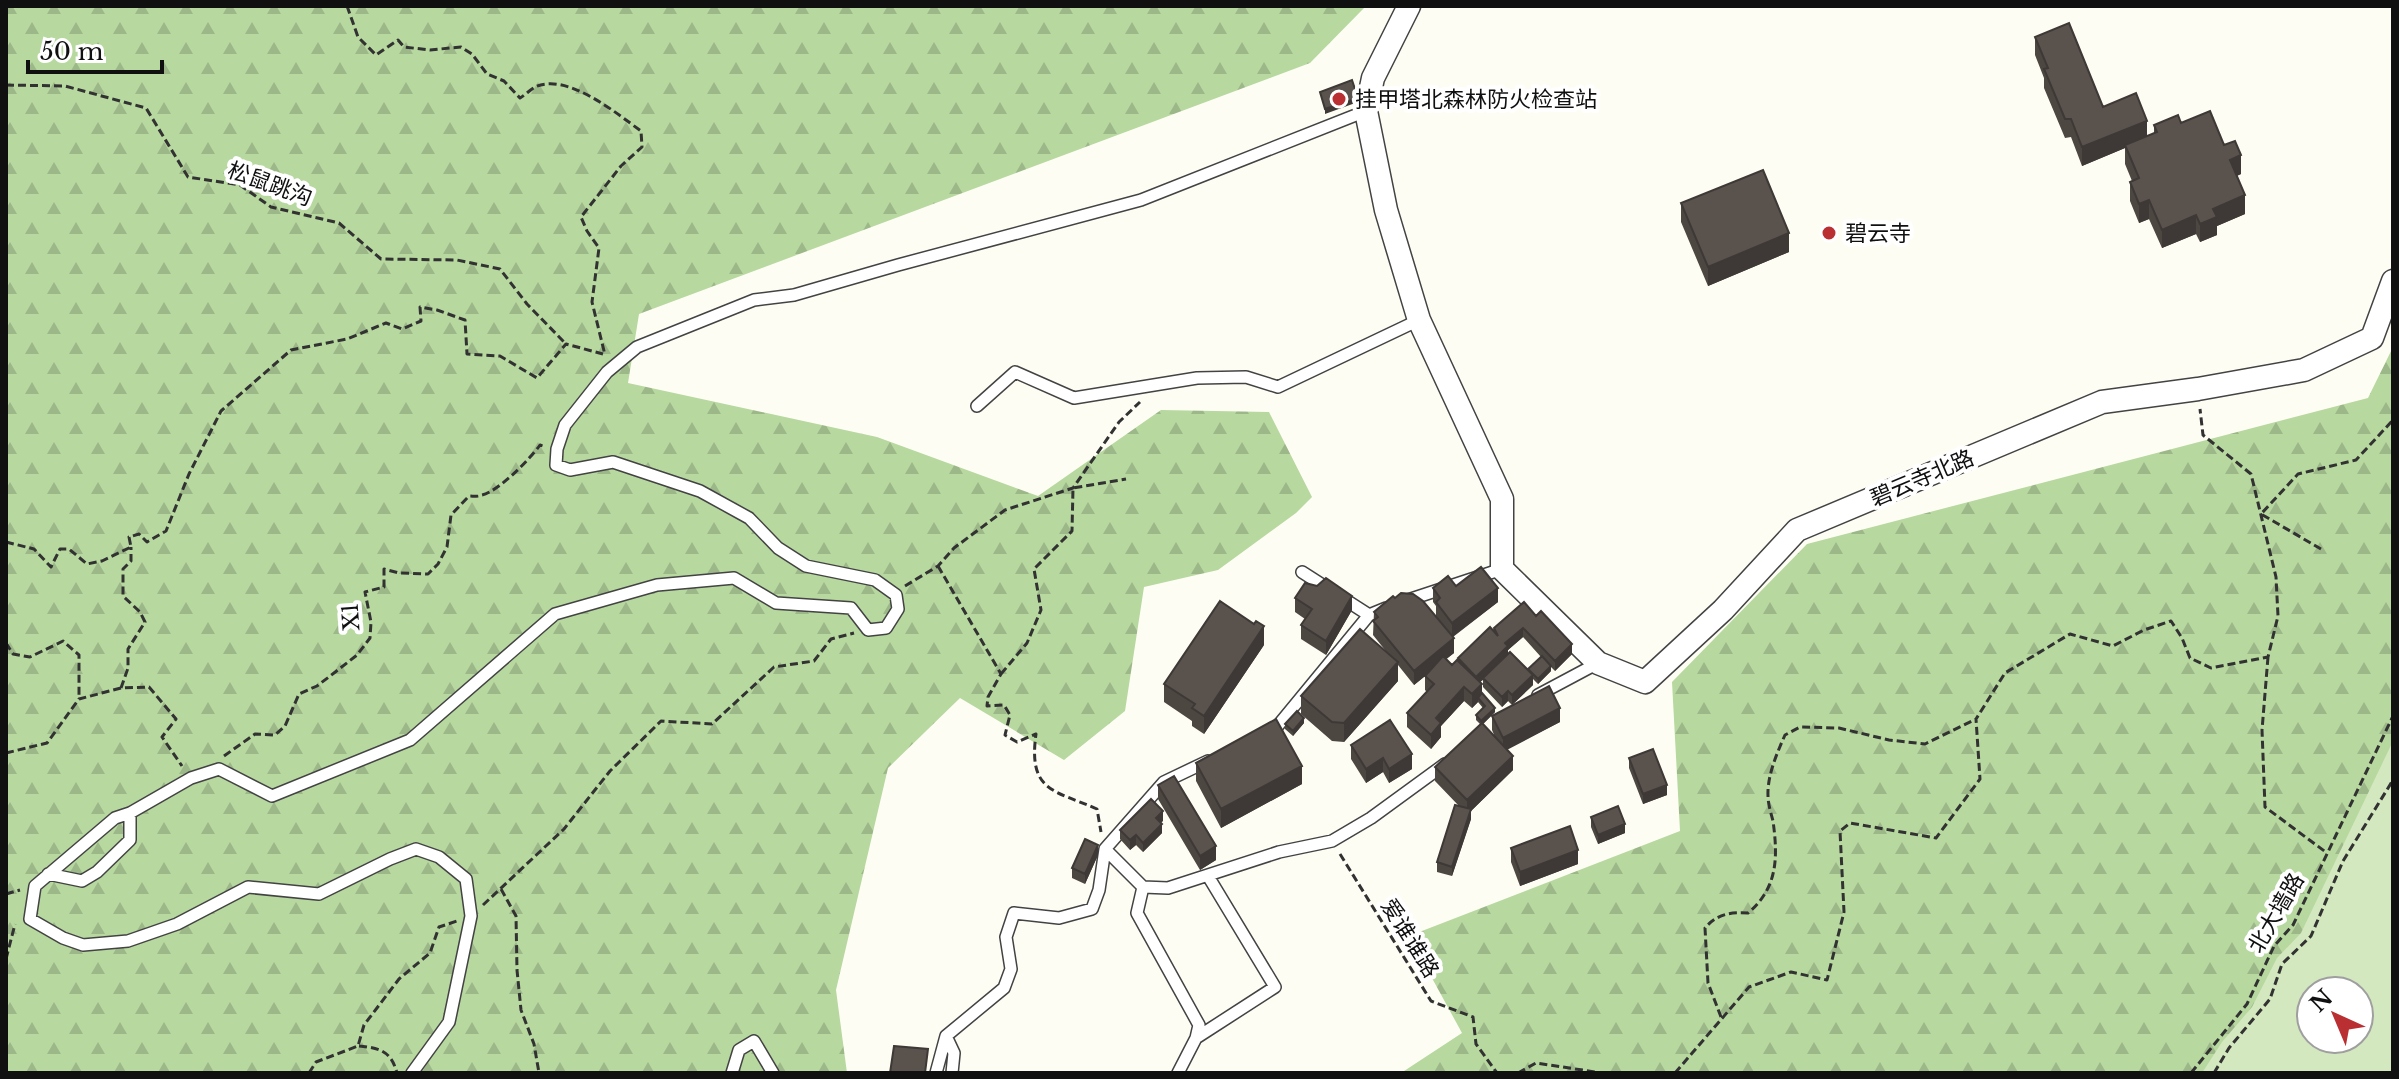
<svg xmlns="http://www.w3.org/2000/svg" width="2399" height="1079" font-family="'Libre Baskerville','Noto Sans SC',serif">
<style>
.forest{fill:url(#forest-firs);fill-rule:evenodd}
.park{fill:#d3e8bf;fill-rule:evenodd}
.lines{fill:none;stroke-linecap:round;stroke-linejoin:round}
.service-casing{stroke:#434343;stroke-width:14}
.minor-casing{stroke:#434343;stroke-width:25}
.path{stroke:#323232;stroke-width:3;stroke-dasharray:8 4;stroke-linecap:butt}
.service{stroke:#fff;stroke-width:11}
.minor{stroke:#fff;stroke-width:22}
.wall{fill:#4d4742;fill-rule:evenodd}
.shaded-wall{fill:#3e3936}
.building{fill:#59524d;stroke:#3e3936;stroke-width:2}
.poi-dot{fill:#ba2f32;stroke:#fff;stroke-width:3}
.labels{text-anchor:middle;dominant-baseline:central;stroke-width:8;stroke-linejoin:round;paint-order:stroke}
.poi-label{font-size:22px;fill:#101010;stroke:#fff;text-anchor:start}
.street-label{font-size:22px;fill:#101010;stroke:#fff}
</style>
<defs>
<pattern id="forest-firs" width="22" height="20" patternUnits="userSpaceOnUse" patternTransform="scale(2)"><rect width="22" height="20" fill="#b7d89f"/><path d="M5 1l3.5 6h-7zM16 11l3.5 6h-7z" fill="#9cb888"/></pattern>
</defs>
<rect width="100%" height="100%" fill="#fefdf4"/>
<path class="forest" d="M6,6h1360l-56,57 -671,251 -11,69 249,54 161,59 123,-86 108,2 43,85 -16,16 -78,57 -74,17 -19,124 -61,49 -104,-62 -72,70 -52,222 11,83h-841z
M2393,347v726h-992l61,-40 -53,-97 271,-105 -8,-149 135,-138 561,-146zM2311,991h48v48h-48z"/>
<path class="park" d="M2393,741v332h-191l20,-31 30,-35 25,-49 24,-25zM2311,991h48v48h-48z"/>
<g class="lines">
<g class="service-casing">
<path id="service" d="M977,406l38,-34 59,26 123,-20 49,-1 32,10 141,-67
M1302,572l67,43
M1402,602l100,-33
M1538,695l60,-32
M1267,732l9,-4 93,-113 17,-7
M1105,849l38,38 -6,26 62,112 -3,13 -18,35
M48,874l34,7 15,-9 33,-32v-27
M1143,887l25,1 111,-36 53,-11 39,-23 74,-54
M946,1036l8,17 -2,20
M1196,1038l79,-51 -67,-111
M412,1073l37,-51 22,-106 -5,-37 -27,-22 -23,-8 -26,10 -71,35 -71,-7 -71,37 -49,17 -45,4 -20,-7 -33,-19 5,-33 80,-68 15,-5 61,-35 28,-9 53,27 138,-56 145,-126 102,-29 77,-7 42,25 75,5 17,22 18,-2 12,-19 -2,-14 -21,-15 -69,-14 -28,-18 -29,-30 -49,-27 -87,-29 -43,8 -14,-5 1,-16 8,-24 42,-53 30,-25 117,-47 40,-5 104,-30 243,-65 225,-89
M732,1073l7,-23 15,-9 19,32
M936,1073l10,-37 58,-48 7,-19 -5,-32 8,-24 45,5 33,-9 7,-19 6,-41 59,-67 44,-21"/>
</g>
<g class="minor-casing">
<path id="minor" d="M1409,6l-36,72 -7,33 20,99 33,110 83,179v70l96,94 47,19 78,-72 74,-80 305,-128 96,-13 106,-19 68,-32 21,-57"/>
</g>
<path class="path" d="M347,6l11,31 18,18 22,-15 6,7 26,3 31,-3 11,7 15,20 17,7 16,17c5,-3 10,-8 15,-11 32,-15 81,26 106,44l1,16 -21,19 -40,51 6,14 12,17 -7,54 13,53
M6,85l59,1 81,22 42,69 52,8 31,22 68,16 42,36 76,1 43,9 27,35 39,40
M6,542l28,7 17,18 9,-18h9l18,15 15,-3 29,-14 -2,-10 10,-3 8,8 19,-11 23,-57 32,-63 70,-61 56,-11 39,-16 16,6 19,-8 -1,-14 17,3 28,10 2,34 33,2 37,22 29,-34 37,10
M2321,549l-60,-35 37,-40 58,-14 37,-40
M938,566l63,108 -13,23 -1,9 17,-1 6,10 -5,20 12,7 19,-8c-8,58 18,56 61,75l4,23
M905,586l33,-20 16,-18 51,-38 68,-22 46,-66 21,-20
M6,643l7,11 17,3 33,-16 16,14v44
M2268,657l-6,73 3,77 62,46
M1001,674l26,-31 14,-33 -7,-41 38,-38 1,-43 53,-9
M121,688l7,-20v-19l17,-27 -5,-10 -17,-16v-27l8,-8v-14
M6,753l41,-10 32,-44 42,-11 28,-1 27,32 -14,18 20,29
M224,756l31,-22 20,1 10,-9 14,-32 18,-8 17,-13 23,-18 13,-17 1,-16 -6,-30 19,-5v-18l15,4 29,1 10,-10 9,-17 4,-32 18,-19c5,0 9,1 13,-1 17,-4 48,-36 58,-50l3,1
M1340,854l91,147 42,16 3,27 21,29
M501,889l15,27 1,54 4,40 13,34 5,29
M6,894l14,-4
M483,905l81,-76 46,-58 51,-50 51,3 62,-57 40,-6 17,-22 23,-6
M6,959l9,-35
M1721,1017l-13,-34 -3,-55c12,-14 25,-16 43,-15 30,-25 30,-56 25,-92 -2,-8 -5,-17 -5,-25 -1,-20 9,-43 17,-61l15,-8 39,1 50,12 36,4 51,-25
M359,1046c21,2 32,5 38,27
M309,1073l7,-11 42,-16 6,-21 35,-46 31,-26 9,-26 18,-6
M1518,1073l18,-10 66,10
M1675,1073l74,-86 42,-15 36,8 17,-68 -4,-81 10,-8 86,15 44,-59 -4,-60 29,-46 65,-39 43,12 31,-16 27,-9 11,17 8,20 21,10 57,-11 10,-41 -2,-39 -25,-103 -48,-39 -3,-26
M2191,1073l56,-69 27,-58 19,-21 100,-209
M2214,1073l15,-25 41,-49 12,-35 29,-28 32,-75 50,-81"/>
<use href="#service" class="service"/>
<use href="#minor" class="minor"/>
</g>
<path class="wall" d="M2035,37l68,70 44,29 7,-3v-8l27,-2 43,22 17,29 -4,2 8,38 -28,12v9l-17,7 -4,-8 -34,14 -13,-29 -10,4 -9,-22v-19l2,-1 -7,-17v-16l-43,18 -11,-29 -6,1 -21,-50v-10l-9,-23z
M1681,203l108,49 -81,34 -27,-64z
M1456,586l42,16 -45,35 1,16 -8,6 6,6 6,-4v-3l36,-27v-3l42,-12 36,38 -17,17 -4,-4v4l-13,13 -5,-5v6l-21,20 -4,-4 -6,6 -19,-20v-7l-3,2 2,11 13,19 -12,12 12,13 -3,-7v-14l68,6 -53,27 6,21 -42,41v8l-19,57 -15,-4v-10l22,-56 -24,-25v-14l45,-43 -4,-4v-5l7,-7 -5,-6 -6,6 -8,-7 -23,25v11l-10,12 -24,-22v-14l20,-21 -2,-2v-14l-11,9 -16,-20v16l-54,61 -12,-1 -31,-27v-18l88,-41 -16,-20 1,-23 21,-14 41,18v-10l-3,-4v-14zM1523,637l18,20 -13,14 -20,-18v-3z
M1295,598l57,12 -26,45 -25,-16v-14l4,-6 -10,-7z
M1264,645l-60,89 -12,-8v-5l-28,-19v-18z
M1304,723l-11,13 -8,-7v-5z
M1351,745l61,24 -23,14 -6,-11 -17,11 -15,-24z
M1629,758l38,37 -24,9 -14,-36z
M1196,763l106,21 -81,44 -25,-47z
M1158,785l58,75 -16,10 -42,-71z
M1591,817l34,16 -27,11 -7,-17z
M1163,821l-2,1 1,11 -19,19 -7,-7 -6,5 -10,-11v-9z
M1511,848l67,16 -58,22 -9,-24z
M1098,855l-13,29 -13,-6v-10z"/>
<path class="shaded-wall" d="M1358,98v4l-33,12v-5z
M2147,121v18l-22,6v3l-43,18v-19z
M2241,155v19l-11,4v-18z
M2245,195v19l-28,12v9l-17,7v-18l13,-15z
M2149,200v19l-10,4v-19z
M2196,215v19l-34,14v-18z
M1789,233v19l-81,34v-19z
M1498,588v14l-46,35v-14z
M1352,596v14l-26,45v-14z
M1264,626v19l-60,89v-18z
M1523,628v9l-15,13v6l-32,30v-9l29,-34z
M1454,638v15l-40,32v-14z
M1572,644v10l-17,17v-10z
M1398,662v19l-54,61v-19z
M1551,666v5l-13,13v-5z
M1533,675v10l-21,20v-10z
M1482,684v14h-4v4l-6,6v-14z
M1464,687v14l-23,25v11l-10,12v-14l5,-17z
M1508,691v10l-6,6v-10z
M1495,708v4l-14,14v-5z
M1560,708v14l-57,30v-14z
M1304,718v5l-11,13v-5z
M1412,754v15l-23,14v-14z
M1513,756v14l-42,41v8l-19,57v-9l15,-52v-15z
M1383,758v14l-17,11v-14z
M1302,766v18l-81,44v-19z
M1667,785v10l-24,9v-10z
M1163,811v10l-7,6v-9z
M1162,824v9l-19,19v-9z
M1625,824v9l-27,11v-9z
M1136,835v10l-6,5v-10z
M1098,845v10l-13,29v-10z
M1216,846v14l-16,10v-14z
M1578,850v14l-58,22v-14z"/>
<path class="building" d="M2069,23l34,84 33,-14 11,28 -65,26 -11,-28h-6l-21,-50 4,-1 -13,-31z
M1352,80l6,18 -33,11 -5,-17z
M2210,111l14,34 11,-4 6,14 -11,5 15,35 -32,14 4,8 -17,7 -4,-9 -34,15 -13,-30 -10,4 -9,-22 9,-4 -14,-33 32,-13 -3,-7 24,-10 3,8z
M1763,170l26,63 -81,34 -27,-64z
M1481,567l17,21 -46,35 -16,-21 4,-4 -7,-10 15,-12 8,10z
M1326,578l26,18 -26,45 -25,-16 11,-16 -17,-11 10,-15 12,3z
M1401,593l12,1 10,7 31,37 -40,33 -41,-50 5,-4 -4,-5 19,-16 2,2z
M1220,601l34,23 2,-3 8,5 -60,90 -12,-8 3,-4 -31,-20z
M1524,602l12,14 5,-5 31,33 -17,17 -32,-33 -18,15 3,3 -32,31 -18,-19 32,-31 8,9 -4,-8z
M1360,629l38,33 -54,61 -12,-1 -31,-26z
M1510,652l23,23 -21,20 -4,-4 -6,6 -19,-19z
M1443,656l9,9 5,-5 25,24 -10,10 -8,-7 -28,31 5,5 -10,12 -24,-22 27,-29 -9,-8z
M1542,656l9,10 -13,13 -10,-10z
M1549,686l11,22 -57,30 -11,-22z
M1482,693l13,15 -14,13 -5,-6 9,-9 -7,-8z
M1297,711l7,7 -11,13 -8,-7z
M1276,719l26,47 -81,43 -25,-46z
M1390,720l22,34 -23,15 -6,-11 -17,11 -15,-24z
M1482,723l31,33 -46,44 -32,-33z
M1653,749l14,36 -24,9 -14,-36z
M1174,776l42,70 -16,10 -42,-71z
M1151,799l12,12 -7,7 6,6 -19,19 -7,-8 -6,5 -10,-10z
M1455,805l16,4 -19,58 -15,-5z
M1618,806l7,18 -27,11 -7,-18z
M1570,826l8,24 -58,22 -9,-24z
M1085,839l13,6 -13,29 -13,-6z
M894,1046l34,3 -3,24h-35z"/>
<g class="poi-dot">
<circle cx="1339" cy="99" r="8"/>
<circle cx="1829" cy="233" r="8"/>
</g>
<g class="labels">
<g class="poi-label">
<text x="1355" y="99">挂甲塔北森林防火检查站</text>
<text x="1845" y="233">碧云寺</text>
</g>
<g class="street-label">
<text transform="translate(270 184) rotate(20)">松鼠跳沟</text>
<text transform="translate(1922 478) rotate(-23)">碧云寺北路</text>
<text transform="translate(351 617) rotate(-94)">X1</text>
<text transform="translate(2276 913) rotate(-60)">北大墙路</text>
<text transform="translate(1410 938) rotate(58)">爱谁谁路</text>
</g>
</g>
<rect width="2399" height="1079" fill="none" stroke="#101010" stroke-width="16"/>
<g transform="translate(2335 1015) rotate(316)"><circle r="38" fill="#ffffff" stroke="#9f9f9f" stroke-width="2"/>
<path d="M0-6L14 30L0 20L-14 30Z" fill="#ba2f32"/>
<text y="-12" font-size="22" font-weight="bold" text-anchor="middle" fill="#101010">N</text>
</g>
<path d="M28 60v12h134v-12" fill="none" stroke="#101010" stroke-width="4"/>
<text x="40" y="60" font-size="24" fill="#101010" stroke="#ffffff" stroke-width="6" paint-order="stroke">50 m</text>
</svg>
